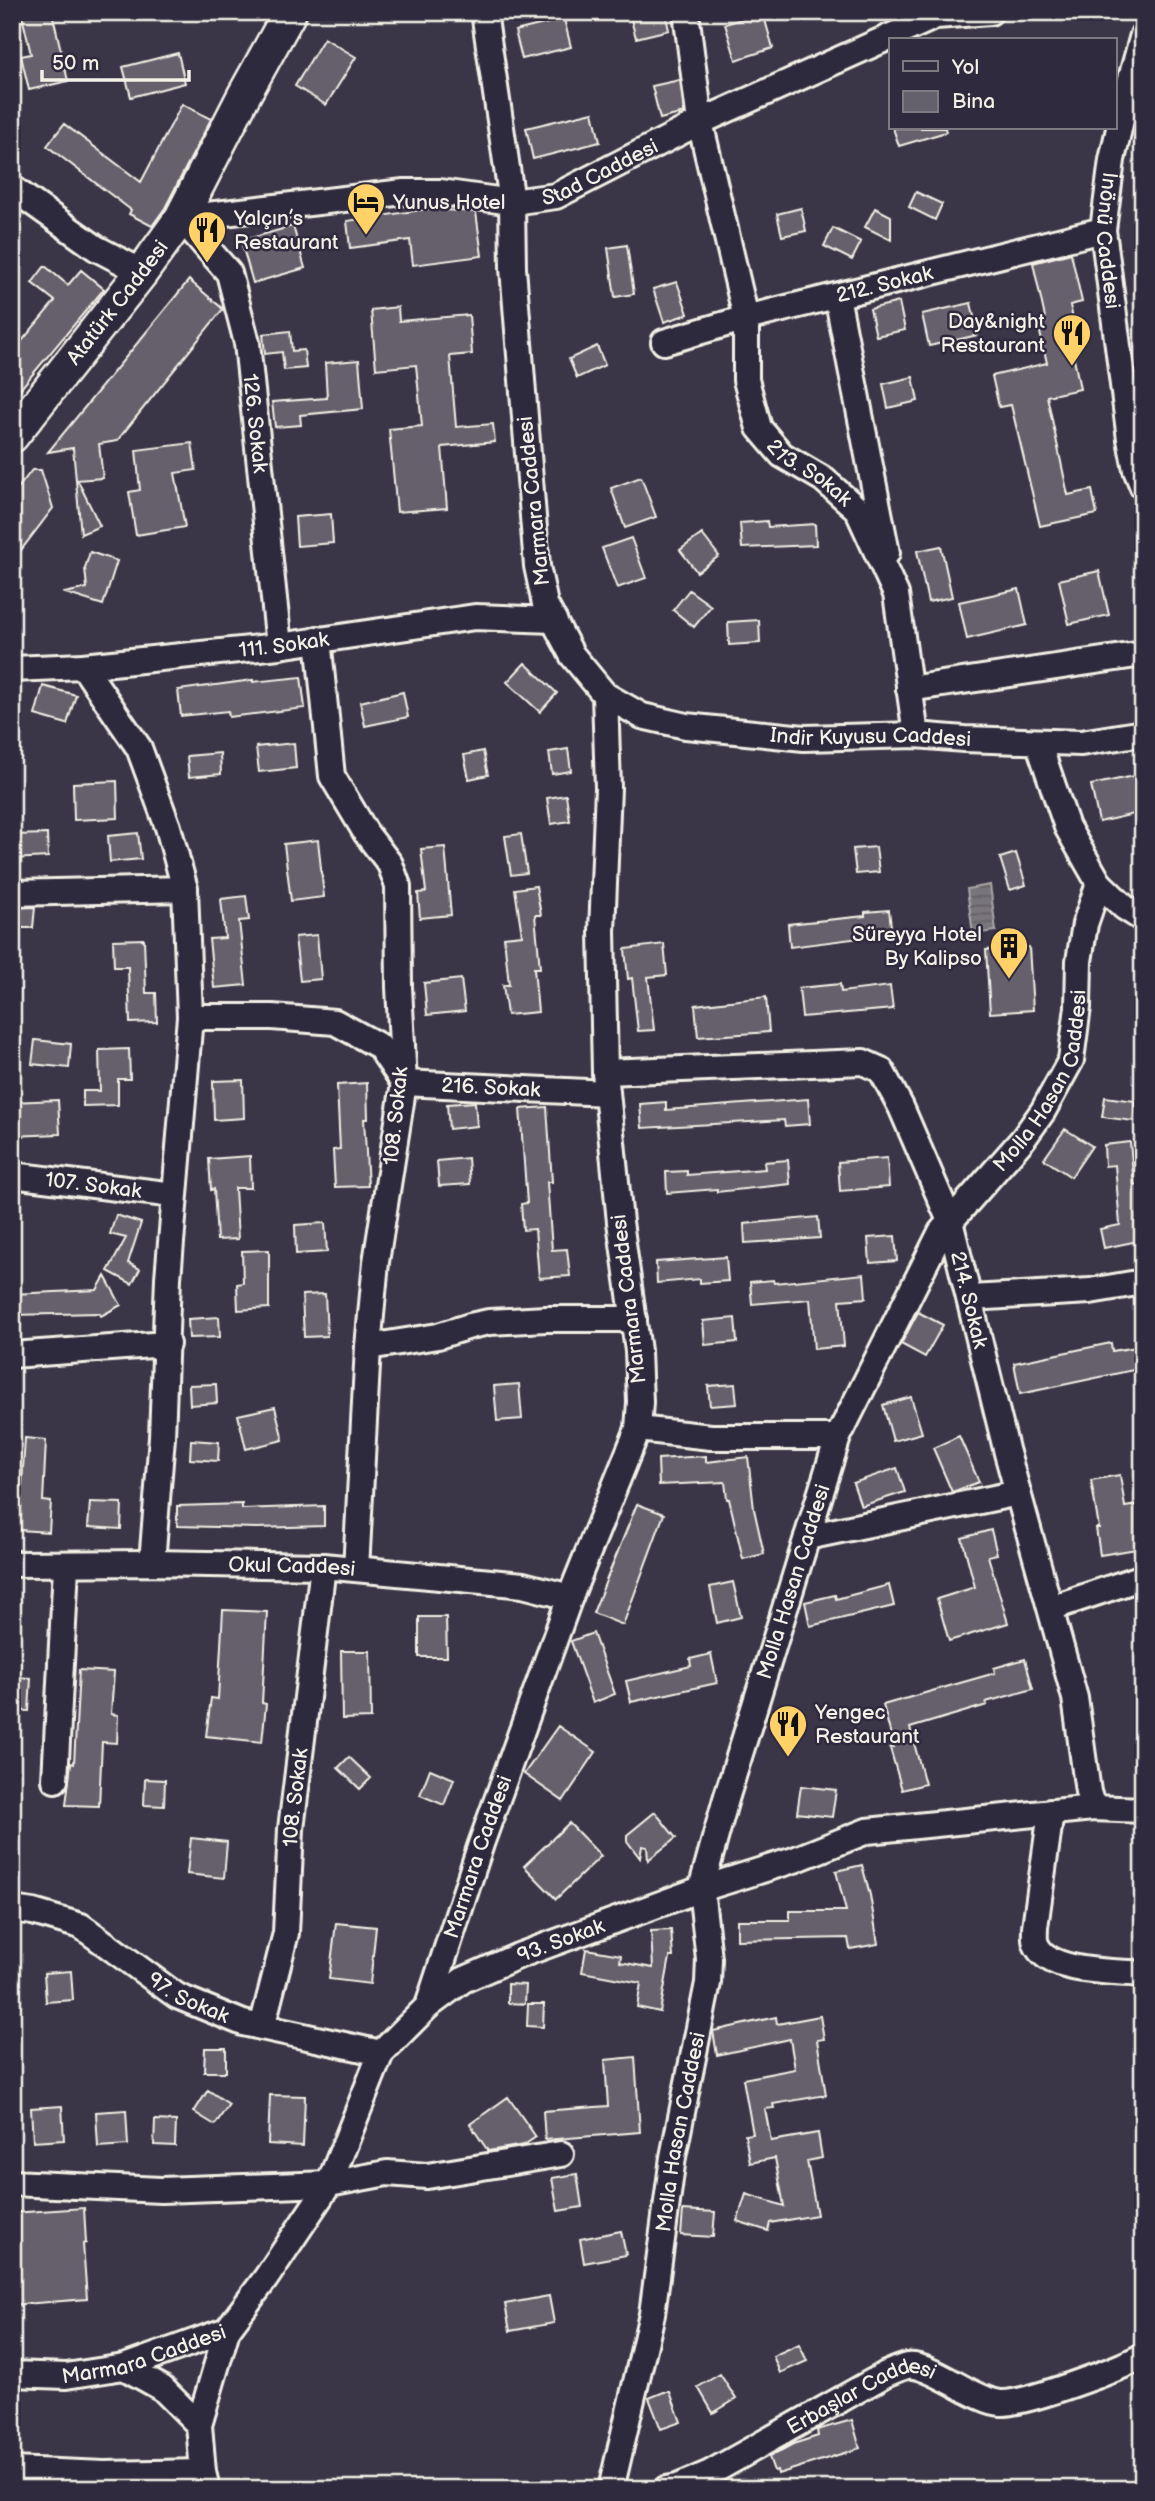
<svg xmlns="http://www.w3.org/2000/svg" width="1155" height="2501" font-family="'Balsamiq Sans',sans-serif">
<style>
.water{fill:url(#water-rules);stroke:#aaa6a7;stroke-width:2}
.building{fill:#65616c;stroke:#f4f1e8;stroke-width:2}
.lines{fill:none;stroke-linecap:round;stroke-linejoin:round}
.minor-casing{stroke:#f4f1e8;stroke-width:30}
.major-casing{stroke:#f4f1e8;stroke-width:37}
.minor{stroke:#2f2a3d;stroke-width:24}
.major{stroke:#2f2a3d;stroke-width:32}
.labels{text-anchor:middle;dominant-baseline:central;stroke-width:5;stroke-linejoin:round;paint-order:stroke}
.street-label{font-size:21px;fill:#f4f1e8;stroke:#2f2a3d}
.poi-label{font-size:21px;fill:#f4f1e8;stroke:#2f2a3d;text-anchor:start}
</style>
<defs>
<pattern id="water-rules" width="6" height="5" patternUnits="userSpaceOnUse" patternTransform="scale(1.75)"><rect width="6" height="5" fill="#78747b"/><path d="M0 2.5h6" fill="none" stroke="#636063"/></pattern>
</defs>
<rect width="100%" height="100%" fill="#3b3647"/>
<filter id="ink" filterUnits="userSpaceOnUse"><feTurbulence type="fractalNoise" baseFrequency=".0143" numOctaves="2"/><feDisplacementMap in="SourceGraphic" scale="14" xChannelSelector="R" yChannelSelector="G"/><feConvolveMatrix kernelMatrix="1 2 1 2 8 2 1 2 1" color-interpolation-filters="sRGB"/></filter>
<g filter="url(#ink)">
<path class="water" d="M990,885l6,46 -23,3 -6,-45z"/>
<path class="building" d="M21,12h31l16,69 -39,9 -8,-34 10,-2z
M629,12h36l4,18 -33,8z
M763,13l10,35 -37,12 -11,-36z
M564,19l7,28 -49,12 -7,-28z
M324,38l32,19 -30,48 -31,-19z
M178,53l7,30 -54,14 -8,-30z
M680,80l4,33 -24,6 -8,-33z
M182,104l29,15 -46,89 -13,18 -23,-12 2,-4 -84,-64 17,-22 77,58z
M593,112l7,30 -67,17 -7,-31z
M893,128h52l1,4 -47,14z
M916,192l26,12 -7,16 -26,-13z
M441,207l4,3 31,2 6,44 -69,9 -3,-25 -60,8 -3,-27z
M801,208l5,23 -24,5 -5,-22z
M875,208l16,8v24l-26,-13z
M293,226l12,42 -52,15 -12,-42z
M833,228l28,14 -9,18 -28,-14z
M627,245l7,49 -19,3 -7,-49z
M1071,253l11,49 -12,3 9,42 -7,1 8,41 -33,7 21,99 24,-5 5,24 -57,12 -29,-121 -12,2 -7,-31 55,-13 -9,-39 8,-2 -13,-59z
M45,266l23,19 13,-15 23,19 -92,110v-46l43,-52 -23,-18z
M189,280l34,29 -106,132 -18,3 4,34 -27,2 -3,-32 -25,4z
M677,282l11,32 -24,8 -11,-33z
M899,302l6,28 -29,6 -6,-27z
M971,303l7,32 -49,11 -7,-32z
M398,307l1,14 70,-6 3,39 -22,2 6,71 37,-3 2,18 -53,5 5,61 -50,4 -8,-83 33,-3 -6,-61 -40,4 -5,-59z
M290,331l2,20 12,-1 2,18 -22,2 -2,-18 -17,2 -2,-20z
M597,346l8,19 -28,13 -8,-19z
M359,360l4,49 -63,6 1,10 -26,2 -3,-25 55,-4 -2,-35z
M913,377l5,24 -30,7 -5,-24z
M192,443l4,27 -21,3 10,54 -49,8 -7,-43 11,-2 -4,-40z
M32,470h9l12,38 -41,54v-66z
M641,477l15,40 -31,11 -14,-40z
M76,481h2l22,45 -19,8z
M331,514l2,29 -36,3 -2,-29z
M767,521l1,6 47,-3 1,21 -74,3 -2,-25z
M702,534l17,22 -22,16 -17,-22z
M631,538l15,40 -29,10 -15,-40z
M941,546l11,51 -24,5 -11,-51z
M90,552l27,9 -14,44 -38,-12 22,-5 -2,-20z
M1099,571l10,44 -40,9 -10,-44z
M1019,589l8,36 -60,14 -8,-37z
M689,590l22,16 -17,21 -21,-17z
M759,620l1,23 -31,2 -1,-23z
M525,663l32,30 -17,19 -33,-30z
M301,677l4,31 -76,9 -1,-6 -47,5 -3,-26 75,-10v2z
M43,686l33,9 -9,29 -32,-9z
M403,692l5,25 -43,9 -5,-24z
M294,743l2,25 -37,4 -3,-25z
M568,749l3,22 -19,3 -3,-22z
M483,751l5,24 -19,4 -5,-24z
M220,753l1,21 -32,3 -2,-21z
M1143,774v38l-44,10 -8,-37z
M117,781l1,37 -44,2 -1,-37z
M566,795l4,26 -19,3 -4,-26z
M138,833l3,26 -31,3 -2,-26z
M47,834l1,23 -36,2v-24z
M521,834l6,39 -16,2 -6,-39z
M318,840l6,57 -33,4 -7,-57z
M445,847l6,68 -31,3 -2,-25 8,-1 -5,-43z
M876,847l3,25 -23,2 -3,-25z
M1016,853l10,32 -16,5 -10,-32z
M536,886l5,29h-6l5,53h-6l4,44 -31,3 -4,-30h6l-5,-48 18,-2 -7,-46z
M246,896l3,24 -10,1 7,64 -32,3 -5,-49 16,-1 -4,-39z
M35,907l-2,21h-21v-20z
M889,910l3,24 -102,13 -2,-23 77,-8v-4z
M317,935l4,44 -21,2 -5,-44z
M144,939l2,54h10l1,29 -27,1 -2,-56h-14l-1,-27z
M664,944l3,31 -19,2 6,53 -16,1 -6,-53 -4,1 -3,-30z
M1029,947l4,63 -43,3 -4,-63z
M461,979l4,32 -38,4 -3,-32z
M840,984l1,8 49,-6 3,23 -91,8 -3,-29z
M766,997l3,35 -71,5 -3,-32z
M35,1040l36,4 -2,24 -37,-4z
M129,1049l1,30h-12v26l-35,1v-15h17l-1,-41z
M243,1080l1,38 -30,2 -1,-39z
M367,1083l1,36h-4l4,67 -33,1 -2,-37 7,-1 -3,-64z
M1105,1097l30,4 -2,20 -31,-4z
M808,1099l2,25 -25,2 -1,-6 -142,8 -2,-24 26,-2v8z
M58,1100l2,34 -48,2v-34z
M475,1102l2,24 -28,3 -2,-25z
M547,1107l5,75h-5l5,68 15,-1 3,27 -31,2 -4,-49 -12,1 -2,-26 6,-1 -7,-94z
M1065,1129l27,17 -21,31 -27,-18z
M1130,1142l4,43 7,-1 2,56 -39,8 -4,-19 20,-4 -5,-60 -10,1 -1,-21z
M250,1156l1,32h-16l3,51 -21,1 -3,-51 -3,1 -2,-31z
M468,1158l2,26 -31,2 -2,-25z
M887,1158l2,29 -49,4 -2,-29z
M788,1160l2,24 -73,8v-3l-50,4 -1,-21 21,-1v4l78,-6 -1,-7z
M116,1215l25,8 -13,40 12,6 -8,15 -24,-13 18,-33 -16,-4z
M818,1217l2,21 -75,5 -1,-19z
M325,1223l2,29 -31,2 -1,-29z
M895,1236l2,25 -27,2 -2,-25z
M269,1250v58l-31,2 -1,-26 6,-1 -1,-32z
M726,1257l2,24 -28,2v-4l-43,4 -1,-21z
M864,1274l2,24 -26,2 4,46 -30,3 -4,-50 -58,5 -2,-22 23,-2 1,3z
M105,1276l16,29 -20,11 -2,-3 -87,2v-21l85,-4z
M325,1294l2,42 -23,1 -2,-42z
M918,1312l25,13 -18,32 -24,-13z
M219,1317l1,20 -31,1 -1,-19z
M735,1318l2,24 -32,3 -2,-24z
M1111,1343l1,8 31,-5v22l-123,26 -6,-31z
M216,1384l1,19 -27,2 -1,-20z
M519,1384l3,35 -25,2 -3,-35z
M735,1384l2,20 -27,2 -2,-20z
M911,1397l11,36 -29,8 -10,-36z
M275,1407l8,33 -37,9 -8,-34z
M959,1436l20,46 -27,10 -19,-44z
M25,1438l21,2 -3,61 8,1 -2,30 -30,-2z
M191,1440l28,2 -1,19 -28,-2z
M706,1456v6l42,-5 6,52 10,45 -21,5 -14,-60h-2l-2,-17 -66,3 -1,-26z
M897,1468l8,24 -44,14 -8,-23z
M1120,1475l5,32 18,-3v44l-43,7 -4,-27h3l-8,-48z
M90,1502l32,1 -1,26 -33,-2z
M242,1504v5l82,-3v20l-67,2 -80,-2v-20z
M637,1504l27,10 -41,111 -30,-12z
M991,1530l6,24 -9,2 20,67 -59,18 -12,-42 38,-12 -13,-49z
M733,1582l8,35 -24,6 -7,-36z
M889,1585l5,21 -84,20 -5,-24 30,-7 1,4z
M223,1610l44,2 -5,91 4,1 -4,38 -56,-6 5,-38 7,1z
M419,1617h27l1,40h-28z
M593,1633l22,61 -22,9 -22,-62z
M341,1651h29l1,67 -29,1z
M711,1654l6,29 -86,19 -5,-21 65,-15 -1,-7z
M1025,1659l8,30 -47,13 1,3 -77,23 15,56 -23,6 -12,-42 4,-1 -11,-42 112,-32 -1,-5z
M79,1670l35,2 -3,42 7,1 -1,28 -15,-1 -3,64 -33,-1 5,-42 3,1z
M12,1677l19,1 -2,33 -17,-1z
M558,1726l38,26 -33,49 -39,-27z
M349,1757l22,21 -11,11 -22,-21z
M430,1769l24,10 -10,26 -24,-10z
M145,1779l20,1 -1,26 -20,-1z
M801,1786l35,4 -4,27 -35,-4z
M655,1812l21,26 -28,22 -1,-13 -5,-1 -2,12 -13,-17v-6z
M569,1823l32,33 -45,43 -32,-33z
M191,1838l36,4 -3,36 -37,-4z
M862,1865l8,30 8,49 -28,5 -2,-11 -111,2v-20h53v-9h56l-10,-40z
M336,1923l40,4 -6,57 -41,-5z
M671,1930l2,27h-3l-10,55 -23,-5 4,-24 -59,-11 4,-23 35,6 -1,7 33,6 -2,-37z
M71,1971l2,29 -27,2 -2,-29z
M508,1984l18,1 -1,19 -17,-1z
M528,2004h16l-1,23 -16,-1z
M820,2016l4,23 -7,1 9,55 -53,9 1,4 -9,1 6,32 47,-8 4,25 -15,3 10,54 -47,8 -2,8 -31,-10 9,-27 38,12 -9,-48 -25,5 -5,-28 8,-1 -10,-55 52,-10 -5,-30 -73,16 -4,-24 63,-14 1,7z
M205,2048h21v24h-22z
M635,2057l5,75 -95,8 -2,-29 65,-5 -3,-46z
M208,2090l21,14 -14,21 -21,-13z
M270,2095l35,1 -2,50 -35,-2z
M508,2097l28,40 -12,8 -36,6 -18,-27z
M62,2106l2,34 -31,2 -2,-34z
M126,2110l2,35 -30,2 -2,-35z
M155,2120l21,1 -1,25 -21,-1z
M577,2174l5,33 -24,4 -6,-33z
M84,2208l2,35 -3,1 4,55 -75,6v-92z
M683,2210l32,2 -2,25 -32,-2z
M621,2231l5,24 -42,8 -4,-24z
M549,2296l5,27 -44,8 -5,-27z
M799,2344l8,17 -27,12 -7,-17z
M720,2374l16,25 -23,14 -15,-26z
M664,2392h6l11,30 -20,7 -12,-31z
M852,2420l8,28 -82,26 -1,-4 -3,1 -5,-14 24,-13 25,-8 -1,-6z"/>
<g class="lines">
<g class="minor-casing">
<g id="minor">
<path id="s1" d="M686,12l14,110 46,196v62l13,48 23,27 41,24 34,30 39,85 20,141"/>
<path id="s2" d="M1143,35l-16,58 -15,67 -9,70 27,209 6,31 7,17"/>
<path d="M12,188l84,60 46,24"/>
<path id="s3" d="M181,218l223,-26h36l72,10 44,-6 144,-74 236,-106 54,-4"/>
<path id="s4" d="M181,218l48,55 18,70 32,303"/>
<path d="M837,296l50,257"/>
<path id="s5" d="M664,342l82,-24 357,-88"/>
<path d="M318,639l14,137 34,57 24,31 8,22 1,101 5,96 -28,179 -8,85 -12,222"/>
<path d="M83,666l56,82 29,79 17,62 5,128 -22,261 -6,159 -10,126"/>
<path id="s6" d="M12,669l71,-3 196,-20 196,-29 79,3"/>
<path d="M909,689l234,-35"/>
<path id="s7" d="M605,695l37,21 44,10 118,12 112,-3 48,4 117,4 62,-10"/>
<path d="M1099,883l25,24 19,12"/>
<path d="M12,893l173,-4"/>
<path id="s8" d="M190,1017h82l63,5 44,24 25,37 203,10"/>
<path id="s9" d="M605,1072l258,-10 18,8 20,37 49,114 57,232 68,245 13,94 5,16"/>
<path id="s10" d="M12,1175l162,20"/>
<path d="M971,1298l119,-7 53,-9"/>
<path d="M368,1347l70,-11 32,-10 19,-4 57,-3h88"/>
<path d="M12,1355l155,-11"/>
<path d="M638,1429l73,8h127"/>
<path d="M807,1537l211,-44"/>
<path id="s11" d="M12,1564l140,-1 171,3 200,19 47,12"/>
<path d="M1051,1608l92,-31"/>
<path d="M55,1780l11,-214"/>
<path d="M1051,1812l-16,115c0,5 -1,12 1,17 12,30 79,27 107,30"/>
<path id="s12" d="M12,1909l21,3 48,14 96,70 66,27 138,30"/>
<path id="s13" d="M428,2006l35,-26 55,-24 183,-67 93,-29 73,-29 226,-23 50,2"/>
<path id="s14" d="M262,2027l24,-94 5,-104 32,-263"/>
<path d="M12,2183l149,7 168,-6 58,-11 40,3 134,-22"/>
<path d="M124,2367l38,21 37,37"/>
<path id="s15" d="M12,2374l54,2 58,-9 103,-37 39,-52 63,-94 52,-131 47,-47 53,-162 89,-247 68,-168 2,-27 -2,-51 -18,-129 -15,-150 -3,-141 6,-143 -3,-93 -33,-40 -27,-51 -8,-38 -24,-298 -1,-66 -28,-190"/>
<path d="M12,2470l92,4 99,-2"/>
<path d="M207,2489l-4,-17 -4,-47 28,-95"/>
<path id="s16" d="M611,2489l41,-175 21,-157 35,-174 1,-24 -8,-70 25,-90 112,-362 103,-205 82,-93 20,-28 28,-51 7,-53 1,-46 6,-37 14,-41 -32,-56 -29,-85"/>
<path id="s17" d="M666,2489l11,-2 33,-14 176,-99c7,-3 14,-6 21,-8 22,-4 69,36 94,37 24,1 118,-34 142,-47"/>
</g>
</g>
<g class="major-casing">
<g id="major">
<path id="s18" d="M12,436l130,-164 39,-54 62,-121 47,-85"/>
</g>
</g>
<use href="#minor" class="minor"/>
<use href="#major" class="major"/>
</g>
</g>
<defs>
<g id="hotel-pin" transform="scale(2.0125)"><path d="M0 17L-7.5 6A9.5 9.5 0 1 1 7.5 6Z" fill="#ffd166" stroke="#2f2a3d"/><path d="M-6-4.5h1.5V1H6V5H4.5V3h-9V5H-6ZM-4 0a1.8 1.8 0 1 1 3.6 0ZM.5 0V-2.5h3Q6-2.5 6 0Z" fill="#111"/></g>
<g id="restaurant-pin" transform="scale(2.0125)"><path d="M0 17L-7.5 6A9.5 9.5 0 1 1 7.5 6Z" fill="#ffd166" stroke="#2f2a3d"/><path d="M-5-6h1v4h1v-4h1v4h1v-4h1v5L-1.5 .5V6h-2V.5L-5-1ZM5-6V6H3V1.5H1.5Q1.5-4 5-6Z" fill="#111"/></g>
<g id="building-pin" transform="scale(2.0125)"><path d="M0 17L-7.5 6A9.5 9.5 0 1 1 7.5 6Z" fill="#ffd166" stroke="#2f2a3d"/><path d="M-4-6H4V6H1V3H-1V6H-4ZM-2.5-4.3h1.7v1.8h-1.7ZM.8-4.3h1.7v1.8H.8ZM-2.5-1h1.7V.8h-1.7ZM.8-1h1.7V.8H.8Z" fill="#111"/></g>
</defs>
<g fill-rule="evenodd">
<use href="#hotel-pin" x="366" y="202"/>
<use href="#restaurant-pin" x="207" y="230"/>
<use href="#restaurant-pin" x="1072" y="333"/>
<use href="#building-pin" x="1009" y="946"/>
<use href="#restaurant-pin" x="788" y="1724"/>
</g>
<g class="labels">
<g class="street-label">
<text stroke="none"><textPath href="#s3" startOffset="427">Stad Caddesi</textPath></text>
<text stroke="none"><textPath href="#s2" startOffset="210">İnönü Caddesi</textPath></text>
<text stroke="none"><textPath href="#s5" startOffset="228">212. Sokak</textPath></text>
<text stroke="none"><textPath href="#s18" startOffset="170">Atatürk Caddesi</textPath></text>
<text stroke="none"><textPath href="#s4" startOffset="226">126. Sokak</textPath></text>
<text stroke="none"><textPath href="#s1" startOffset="492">213. Sokak</textPath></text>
<text transform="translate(534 501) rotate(-96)">Marmara Caddesi</text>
<text stroke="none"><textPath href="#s6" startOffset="273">111. Sokak</textPath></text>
<text stroke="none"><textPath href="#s7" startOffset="273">Indir Kuyusu Caddesi</textPath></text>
<text stroke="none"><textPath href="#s16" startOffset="1498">Molla Hasan Caddesi</textPath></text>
<text stroke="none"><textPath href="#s8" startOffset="327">216. Sokak</textPath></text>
<text transform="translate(396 1116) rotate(-84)">108. Sokak</text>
<text stroke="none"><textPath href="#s10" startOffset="82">107. Sokak</textPath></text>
<text transform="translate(629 1299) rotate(-97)">Marmara Caddesi</text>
<text stroke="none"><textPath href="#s9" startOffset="525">214. Sokak</textPath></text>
<text stroke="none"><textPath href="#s11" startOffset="280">Okul Caddesi</textPath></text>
<text stroke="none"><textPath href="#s16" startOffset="931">Molla Hasan Caddesi</textPath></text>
<text stroke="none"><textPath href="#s14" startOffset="233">108. Sokak</textPath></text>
<text stroke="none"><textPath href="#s15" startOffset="765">Marmara Caddesi</textPath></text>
<text stroke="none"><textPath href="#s13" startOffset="149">93. Sokak</textPath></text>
<text stroke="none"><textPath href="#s12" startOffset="201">97. Sokak</textPath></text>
<text stroke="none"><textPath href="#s16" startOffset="364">Molla Hasan Caddesi</textPath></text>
<text stroke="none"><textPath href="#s15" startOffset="135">Marmara Caddesi</textPath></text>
<text stroke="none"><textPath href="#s17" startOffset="219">Erbaşlar Caddesi</textPath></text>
</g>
<g class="poi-label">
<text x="393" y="202">Yunus Hotel</text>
<text x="234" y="218">Yalçın’s<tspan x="234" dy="24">Restaurant</tspan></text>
<text x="1045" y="321" text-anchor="end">Day&amp;night<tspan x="1045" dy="24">Restaurant</tspan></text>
<text x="982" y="934" text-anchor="end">Süreyya Hotel<tspan x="982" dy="24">By Kalipso</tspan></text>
<text x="815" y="1712">Yengec<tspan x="815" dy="24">Restaurant</tspan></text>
</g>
</g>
<rect width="1155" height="2501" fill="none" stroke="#2f2a3d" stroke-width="42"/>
<rect x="21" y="21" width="1113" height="2459" fill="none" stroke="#f4f1e8" stroke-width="2.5" filter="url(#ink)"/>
<rect x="889" y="38" width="228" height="91" fill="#2f2a3d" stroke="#7e7a81" stroke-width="2"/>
<rect x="903" y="61" width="35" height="10" fill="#2f2a3d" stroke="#7e7a81" stroke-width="2"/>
<text x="952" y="74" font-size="21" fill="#f4f1e8">Yol</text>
<rect x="903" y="91" width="35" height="21" fill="#65616c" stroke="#7e7a81" stroke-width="2"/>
<text x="952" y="108" font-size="21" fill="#f4f1e8">Bina</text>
<path d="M42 70v10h147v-10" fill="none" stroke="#f4f1e8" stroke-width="3.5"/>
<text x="52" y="70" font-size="21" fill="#f4f1e8" stroke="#2f2a3d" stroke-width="5" paint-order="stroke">50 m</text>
</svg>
